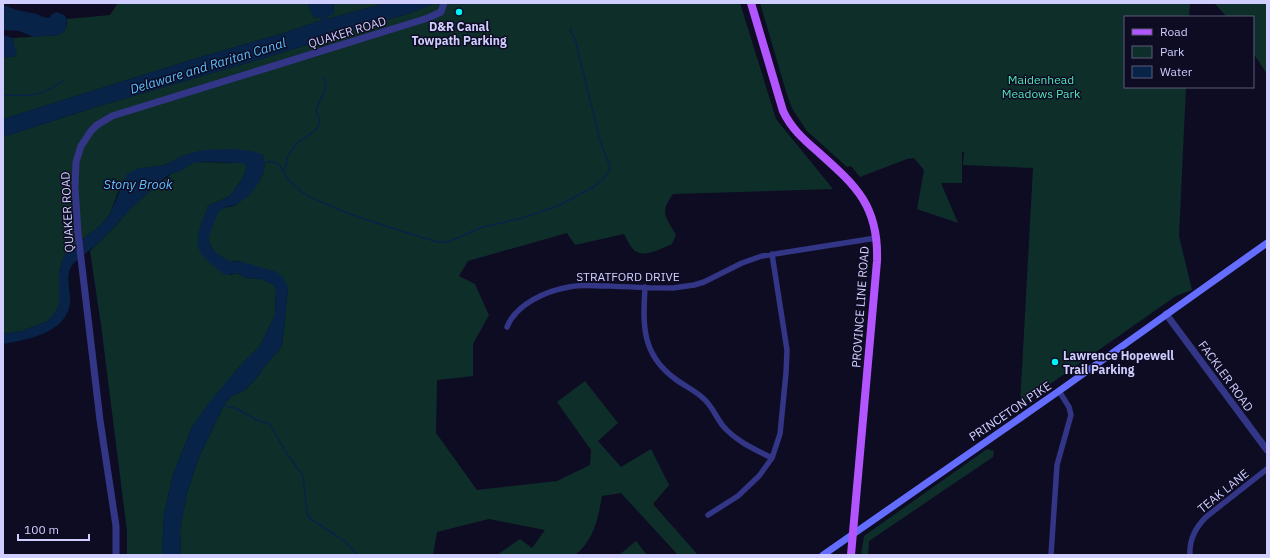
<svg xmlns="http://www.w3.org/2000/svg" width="1270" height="558" font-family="'IBM Plex Sans',sans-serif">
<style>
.green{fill:#0e2e2a}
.water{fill:#072347}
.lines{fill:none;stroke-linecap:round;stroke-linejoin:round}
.stream{stroke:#072347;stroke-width:1.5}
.minor{stroke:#333686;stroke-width:5.5}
.tertiary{stroke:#333686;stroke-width:7}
.secondary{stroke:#656dff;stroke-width:7}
.primary{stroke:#b355ff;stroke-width:8}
.poi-dot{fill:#00f3f9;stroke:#0e0c23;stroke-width:1.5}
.labels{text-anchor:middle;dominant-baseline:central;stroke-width:3;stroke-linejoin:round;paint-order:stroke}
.poi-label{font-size:12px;font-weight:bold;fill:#d0ceff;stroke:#0e0c23}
.street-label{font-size:12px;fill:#d0ceff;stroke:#0e0c23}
.park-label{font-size:12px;fill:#50e9b7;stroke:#0e0c23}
.water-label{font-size:13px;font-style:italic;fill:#5cc0ff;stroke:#0e0c23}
</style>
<rect width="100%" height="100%" fill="#0e0c23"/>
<path class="green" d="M118,3h191l-1,3 7,12 6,-1 1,3 -38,13 -87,25 -194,61v-61l13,-2 -3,-18 46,-3 8,-10v-6l43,-4z
M333,3h53l-59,16 -1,-3 7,-2 1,-9z
M435,3h305l36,116 57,70 -160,5c-14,19 -7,23 3,41l-4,9c-10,4 -26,14 -37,7 -5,-4 -8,-12 -11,-17l-49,11 -8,-12 -99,28 -9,15 16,8 14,31 -16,29v32l-36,4 -1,53 41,57 80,-9 33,-16 1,-15 -34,-48 28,-21 33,42 -20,18 23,26 30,-18 18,36 -16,19 45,51h-20l-57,-62 -19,3c-4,23 -8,44 -27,59h-78l23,-16 12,9 13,-18 -56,-11 -52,13 -4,23h-252l-1,-25 7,-37 12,-36 26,-54 7,-7 13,-6 15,-16 3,-6 19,-22 6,-57c-15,-9 -29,-19 -45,-26 -4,-3 -10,-1 -15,-2 -10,-4 -20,-13 -19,-25 2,-7 5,-20 10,-26 5,-4 9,-2 15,-4 3,-2 6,-6 9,-8 13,-11 27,-25 19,-44l-78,1 -19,10 -28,4 -14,12 -1,6 -4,5 -8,22 -10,12 -33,25 -5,10 -3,12v32l-4,8 -7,8 -26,10 -19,3v-197l96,-31 162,-47 152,-47z
M760,3h430l-1,14h-64v70h61l-7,149 13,54 -16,6 -156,109 13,-237 -70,-3 1,-13h-2v31h-21l17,40 -41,-14 7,-39 -10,-12 -7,1 -47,18 -9,-11 -4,1 -40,-36 -14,-21 -5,-12z
M1214,3h53v71l-14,-21v-36h-26z
M194,162l50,1 3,4 -4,11 -13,18 -22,10 -10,31 33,38 5,-2 11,5 15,1 12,6 2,4 -1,26 -15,31 -20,20 -48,61 -19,48 -9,39 -2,41h-35v-24l-26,-206 -11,-74 27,-27 12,-14 21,-19 21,-17 9,-3z
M987,449l7,2 -1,6 -124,84 -1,14h-7l3,-19z
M636,541l11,14h-28z"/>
<path class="water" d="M309,3h24l1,7 -1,4 -6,2v3l59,-16h49l-22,9 -152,47 -162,47 -96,31v-18l194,-61 87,-25 38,-13 -1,-3 -7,1 -6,-12z
M3,5l14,5 20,4 6,3 6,1 3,-4 5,-2 7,3 3,4 -2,12 -6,4 -25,2 -15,-6 -16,-1z
M3,35l10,3 4,18 -14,2z
M232,149l19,2 11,3 2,7v9l-4,10 -5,8 -9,10 -13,8 -8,1 -6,4 -3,6 -7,20 1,9 6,7 13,8 13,1 35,10 8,8 3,9 -6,57 -19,22 -3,6 -15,16 -13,6 -7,7 -14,29 -12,25 -12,36 -7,37 1,25h-19l2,-41 9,-39 19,-48 16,-23 32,-38 20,-20 15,-31 1,-26 -2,-4 -12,-6 -15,-1 -11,-5 -11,2c-7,-6 -16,-12 -22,-19 -12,-13 0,-36 5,-50l22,-10 13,-18 4,-11 -3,-4c-9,0 -45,-3 -51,0 -5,2 -8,6 -13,8 -3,1 -6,2 -9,3 -5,2 -10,7 -14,11 -21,17 -39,38 -58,57 -7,7 -20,16 -26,22 -9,11 -2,26 -3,38 -2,31 -44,38 -67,42v-10l19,-3 26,-10 7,-8 4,-8v-32l3,-12 5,-10 33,-25 10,-12 17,-40 10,-5 28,-4 19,-10 19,-5z"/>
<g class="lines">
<path class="stream" d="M3,95c28,1 36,2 60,-14
M264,162c17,-3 17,7 24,17 4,5 9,9 14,13 10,7 22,11 33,16 33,14 68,23 102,34h11l32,-14 42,-10 38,-13 35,-19 12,-11 3,-8 -10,-27 -25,-101 -5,-10
M284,170c4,-5 1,-12 6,-17 3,-4 6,-10 10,-12 14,-10 25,-12 16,-31 3,-10 14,-22 8,-32
M222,405l13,3 22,12 13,4 15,27 18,25 4,37 1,4 38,25 11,13"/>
<path class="minor" d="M645,287c-2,37 -4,66 29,91 10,8 21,12 30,21 8,7 12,18 19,27 13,15 31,23 49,32
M507,327c9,-23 39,-36 62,-40 13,-3 26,-1 39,-1 22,1 43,2 65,2l21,-3 10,-3 38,-19 20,-7 114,-18
M708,515l30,-19 21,-20 13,-18 8,-24 6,-61 1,-23 -15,-96
M1051,555l6,-90 14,-50 -2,-8 -10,-16
M1190,555c-1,-15 6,-28 16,-38l61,-48"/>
<path class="tertiary" d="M1166,314l101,136
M116,555v-29l-16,-106 -22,-187 -3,-46 1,-25 5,-16 10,-15 6,-6 15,-9 316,-98 13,-6 3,-9"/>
<path class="secondary" d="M823,555l236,-164 208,-148"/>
<path class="primary" d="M751,3l32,108c8,17 20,28 34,40 38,34 62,54 60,110l-26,294"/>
</g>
<g class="poi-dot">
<circle cx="459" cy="12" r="4"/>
<circle cx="1055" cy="362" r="4"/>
</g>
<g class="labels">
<g class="poi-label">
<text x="459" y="26">D&amp;R Canal<tspan x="459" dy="14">Towpath Parking</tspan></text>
<text x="1063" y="355" text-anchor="start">Lawrence Hopewell<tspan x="1063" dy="14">Trail Parking</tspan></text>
</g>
<g class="street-label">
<text transform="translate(347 32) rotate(-17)">QUAKER ROAD</text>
<text transform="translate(67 212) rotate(-93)">QUAKER ROAD</text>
<text x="628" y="276">STRATFORD DRIVE</text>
<text transform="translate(860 307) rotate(-86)">PROVINCE LINE ROAD</text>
<text transform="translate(1226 376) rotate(54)">FACKLER ROAD</text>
<text transform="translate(1010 411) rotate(-34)">PRINCETON PIKE</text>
<text transform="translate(1223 491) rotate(-39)">TEAK LANE</text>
</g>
<g class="park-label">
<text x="1041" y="79">Maidenhead<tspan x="1041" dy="14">Meadows Park</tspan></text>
</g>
<g class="water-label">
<text transform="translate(208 66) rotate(-17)">Delaware and Raritan Canal</text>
<text x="138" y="184">Stony Brook</text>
</g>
</g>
<rect width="1270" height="558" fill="none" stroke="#d0ceff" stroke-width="8"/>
<rect x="1124" y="16" width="130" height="72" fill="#0e0c23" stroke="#5c5a7b"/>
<rect x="1132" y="29" width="20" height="6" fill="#b355ff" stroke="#5c5a7b"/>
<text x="1160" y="36" font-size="12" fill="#d0ceff">Road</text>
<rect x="1132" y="46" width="20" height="12" fill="#0e2e2a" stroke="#5c5a7b"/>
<text x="1160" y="56" font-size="12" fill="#d0ceff">Park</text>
<rect x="1132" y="66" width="20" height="12" fill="#072347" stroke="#5c5a7b"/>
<text x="1160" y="76" font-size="12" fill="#d0ceff">Water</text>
<path d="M18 534v6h71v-6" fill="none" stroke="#d0ceff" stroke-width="2"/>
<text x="24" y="534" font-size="12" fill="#d0ceff" stroke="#0e0c23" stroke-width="3" paint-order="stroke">100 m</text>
</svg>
